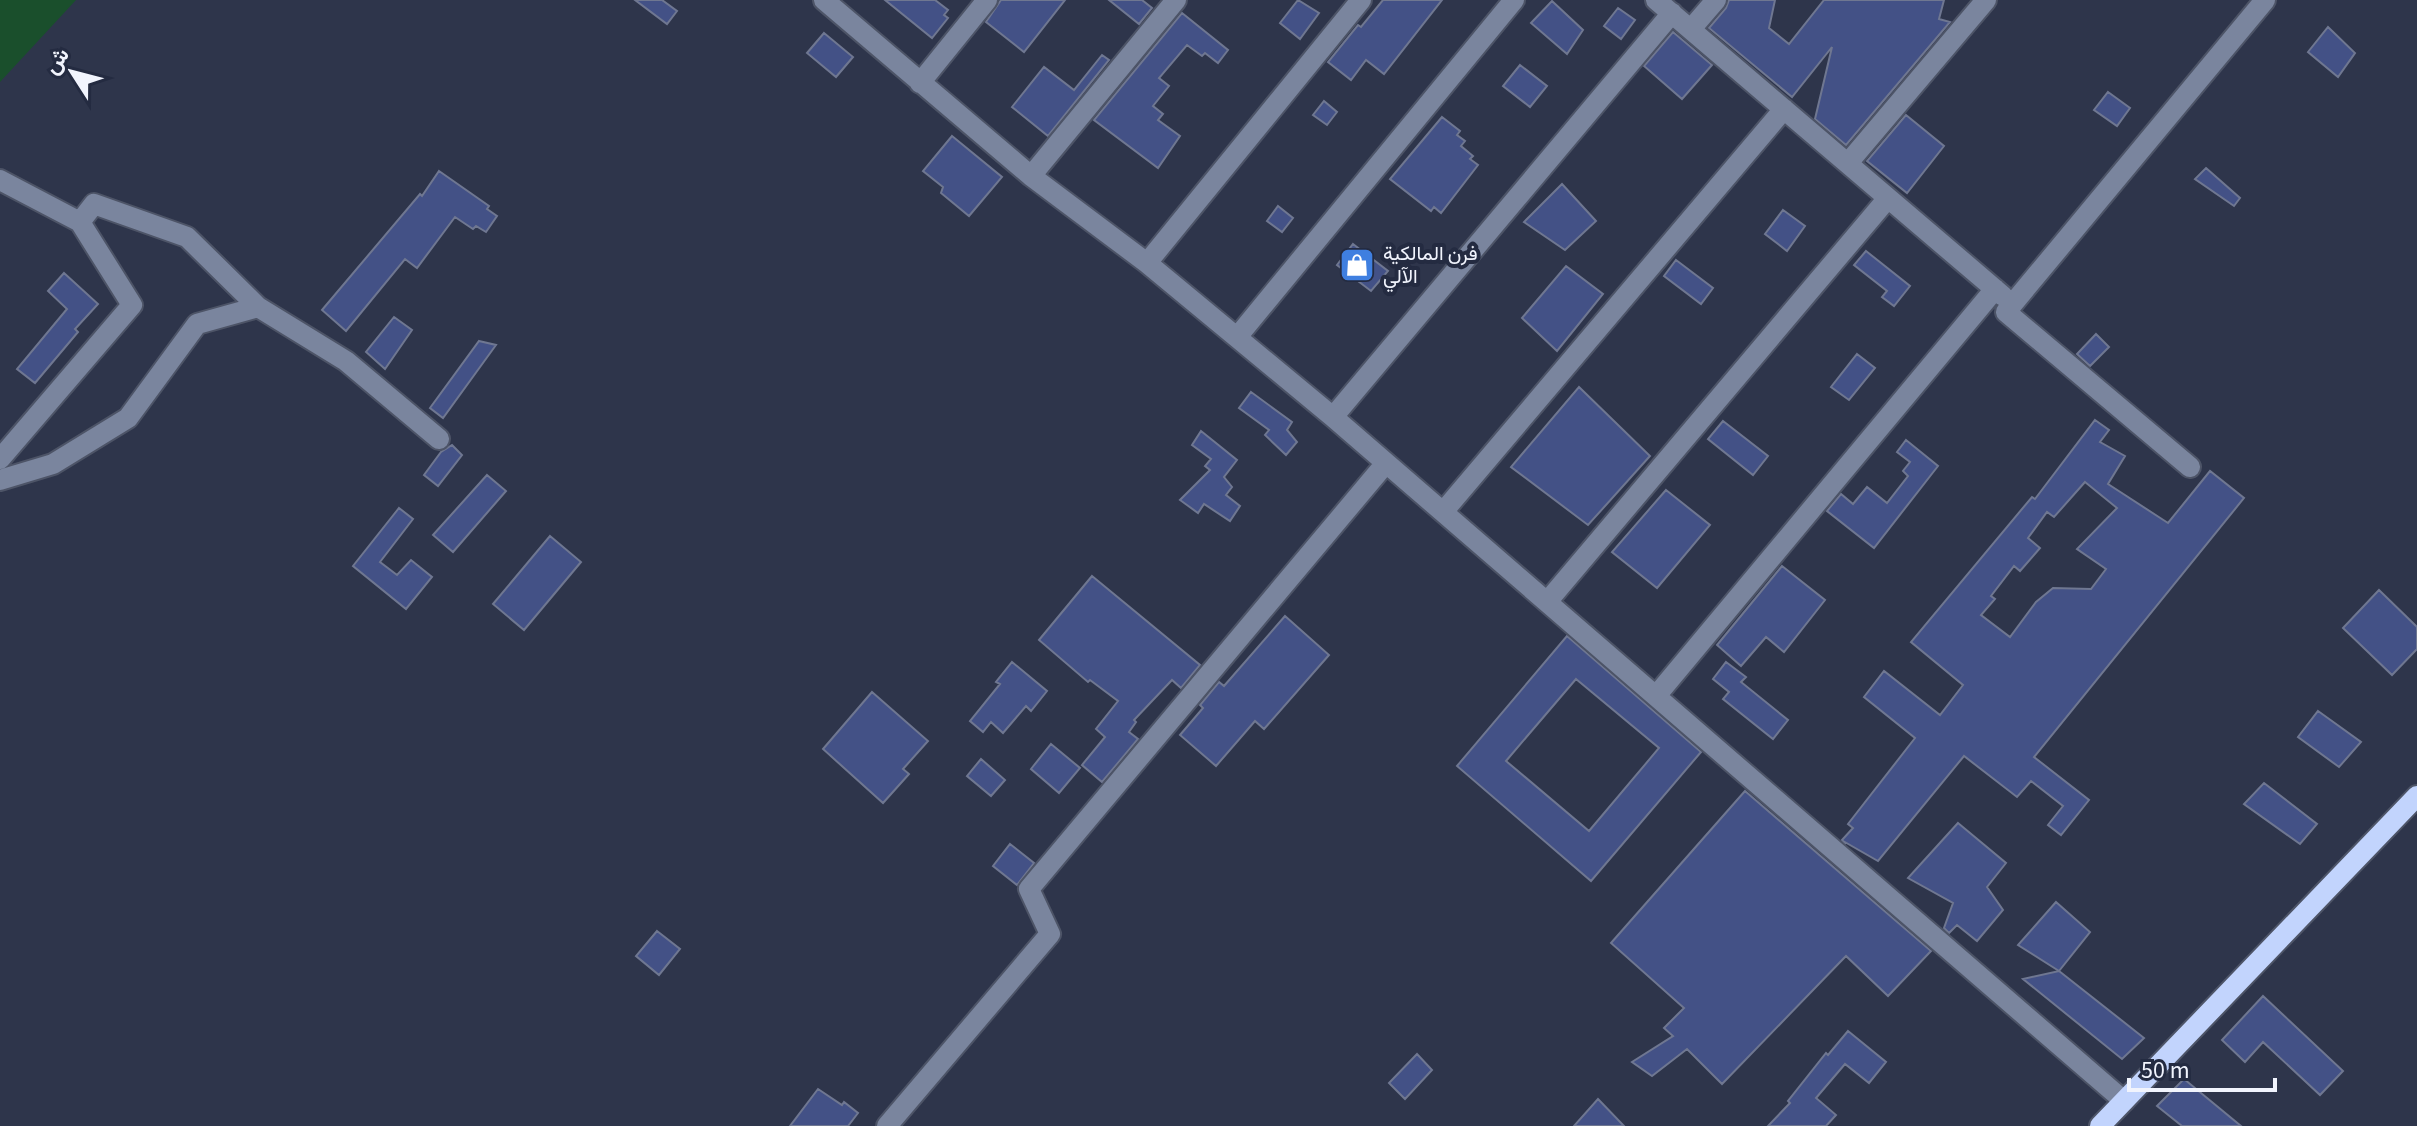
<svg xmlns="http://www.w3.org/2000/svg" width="2417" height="1126" font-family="'Source Sans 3',Vazirmatn,sans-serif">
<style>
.green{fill:#1a4f2c}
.building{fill:#435186;stroke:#6f7791;stroke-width:2;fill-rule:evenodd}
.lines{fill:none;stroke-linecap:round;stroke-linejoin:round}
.minor-casing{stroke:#4d5467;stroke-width:24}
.major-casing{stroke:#4d5467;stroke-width:24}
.minor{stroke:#7a859e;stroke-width:20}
.major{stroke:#c2d4fd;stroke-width:20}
.labels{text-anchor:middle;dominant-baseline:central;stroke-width:8;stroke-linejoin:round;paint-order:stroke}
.poi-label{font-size:20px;fill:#f1f4fd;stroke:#242b41;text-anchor:start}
</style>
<rect width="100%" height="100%" fill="#2e354b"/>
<path class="green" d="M0,0h76l-76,82z"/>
<path class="building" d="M635,0h27l15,11 -10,13z
M885,0h50l13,10 -4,5 4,3 -16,20z
M1001,0h64l-41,52 -38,-30z
M1109,0h33l10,8 -13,16z
M1298,0l21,13 -19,26 -20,-16z
M1383,0h59l-58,74 -18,-14 -15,20 -23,-18 30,-37 3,2z
M1729,0h46l-6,28 20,16 35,-44h120l-5,19 11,3 -104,123 -31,-26 17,-72 -40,50 -83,-69 17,-20z
M1552,1l31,29 -16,24 -36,-31z
M1618,8l17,12 -14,19 -17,-13z
M1182,13l46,37 -10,13 -13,-10 -3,3 -15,-11 -28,33 10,8 -16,20 10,8 -5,6 22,16 -22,32 -64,-48z
M2328,27l27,26 -17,24 -30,-25z
M1673,32l39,33 -30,34 -38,-33z
M824,33l29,24 -17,20 -29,-24z
M1102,55l7,5 -61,76 -36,-29 32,-40 30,23z
M1520,65l27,21 -17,21 -27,-21z
M2108,92l22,16 -13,18 -23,-16z
M1324,101l13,11 -10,13 -14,-10z
M1906,115l38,31 -37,47 -40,-32z
M1442,117l18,14 -3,4 8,6 -4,5 12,10 -3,3 8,6 -37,48 -7,-6 -3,4 -41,-32z
M952,136l50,41 -33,39 -28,-23 2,-6 -20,-16z
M2206,168l34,30 -6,8 -39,-27z
M439,171l50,35 -2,3 10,7 -11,16 -10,-6 -3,3 -18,-12 -38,51 -12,-9 -59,72 -24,-21 98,-116 2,2z
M1562,184l34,37 -31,29 -41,-28z
M1278,206l15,12 -11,14 -15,-11z
M1783,210l22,16 -18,25 -22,-17z
M1353,244l35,27 -17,20 -34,-26z
M1866,251l44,35 -16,20 -12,-9 5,-6 -33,-26z
M1676,260l37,28 -12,16 -37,-28z
M1566,266l37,28 -46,57 -35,-33z
M64,273l34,31 -23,25 3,3 -43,51 -18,-14 50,-60 -19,-18z
M394,317l18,13 -27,39 -19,-17z
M2096,334l13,13 -19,19 -13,-12z
M479,341l17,4 -53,73 -13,-10z
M1857,354l18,14 -26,32 -18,-13z
M1579,387l71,69 -62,69 -77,-58z
M1251,392l41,30 -5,8 10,12 -11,13 -21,-20 4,-5 -30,-22z
M2095,420l14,10 -9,12 25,14 -17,28 60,39 42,-52 34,27 -210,259 55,43 -28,35 -13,-10 15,-19 -32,-25 -14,16 -53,-41 -86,105 -35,-20 3,3 -4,-4 11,-12 -5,-4 67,-86 -51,-41 20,-26 56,44 23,-30 -52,-43 121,-145 3,2zM2085,482l32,26 -40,41 29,20 -15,20 -38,-1 -17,14 -26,35 -29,-22 14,-16 -4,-3 23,-30 6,5 20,-23 -12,-10 19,-26 7,5z
M1723,421l45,35 -15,19 -45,-36z
M1201,431l36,29 -13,17 8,10 -6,8 14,11 -10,15 -26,-17 -6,9 -18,-13 30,-30 -5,-4 6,-7 -19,-14z
M1906,440l32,26 -64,82 -47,-37 14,-17 12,10 14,-17 20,16 21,-27 -5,-5 7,-9 -13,-10z
M452,445l10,10 -24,31 -14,-11 17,-23z
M487,475l19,16 -53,61 -20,-17z
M1666,490l44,35 -53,63 -45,-36z
M399,508l14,11 -33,43 17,13 14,-15 21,17 -26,32 -53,-43z
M550,536l31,26 -57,68 -31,-26z
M1782,566l43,34 -41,52 -18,-15 -25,29 -24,-21z
M1092,576l108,89 -19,23 -9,-8 -38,40 2,2 -7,10 9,7 -36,43 -20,-17 23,-28 -9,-8 22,-28 -28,-21 -2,2 -49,-42z
M2379,590l38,37v22l-25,26 -49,-47z
M1285,616l44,39 -65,74 -9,-8 -39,45 -36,-31 23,-27 -3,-3 19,-23 5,4z
M1567,636l134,116 -110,129 -134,-115zM1576,679l83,69 -70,83 -83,-70z
M1012,662l35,29 -16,20 -5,-5 -23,27 -12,-11 -8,10 -13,-11 30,-37 -4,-2z
M1726,662l20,15 -5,5 47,38 -15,19 -50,-40 6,-7 -16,-13z
M872,692l56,49 -25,28 6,5 -26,29 -60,-54z
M2318,711l43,31 -22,25 -41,-30z
M1051,744l29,24 -21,25 -28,-24z
M981,759l24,21 -14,16 -24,-20z
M2264,783l53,41 -17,20 -56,-40z
M1745,791l186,160 -43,45 -42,-40 -124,128 -35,-35 -35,27 -20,-14 41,-26 -9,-8 20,-20 -73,-65z
M1958,823l48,40 -19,24 16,23 -26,31 -20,-16 -8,8 -5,-5 9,-25 -45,-25z
M1010,844l24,19 -17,22 -24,-19z
M2056,902l34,30 -31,39 -41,-26z
M657,931l23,18 -21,26 -23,-19z
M2059,971l85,67 -22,21 -99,-80z
M2263,996l80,75 -23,24 -57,-53 -18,20 -23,-22z
M1848,1031l38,31 -17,21 -24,-19 -29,34 20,17 -10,11h-58l22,-23 -2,-2 38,-48 2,2z
M1417,1054l15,16 -27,29 -16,-16z
M2184,1079l57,47h-59l-25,-20z
M818,1089l24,16 2,-3 14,11 -10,13h-58z
M1598,1099l26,27h-50z"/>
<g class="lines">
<g class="minor-casing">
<path id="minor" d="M824,0l207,176 116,87 186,154 791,684
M1656,0l347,296
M1691,29l25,-29
M920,83l67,-83
M1848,163l138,-163
M1031,176l145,-176
M0,180l80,42 14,-18 93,33 71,70 88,54 93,78
M1147,263l214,-263
M1238,336l276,-336
M1333,417l339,-404
M0,459l132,-154 -52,-83
M2190,467l-184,-155 259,-312
M0,480l53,-16 75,-46 69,-94 61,-17
M1443,512l341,-403
M1547,602l341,-404
M1656,696l339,-407
M887,1126l163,-192 -21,-45 357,-426"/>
</g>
<g class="major-casing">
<path id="major" d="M2100,1126l317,-330"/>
</g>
<use href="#minor" class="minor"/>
<use href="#major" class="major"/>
</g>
<defs>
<g id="shop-square" transform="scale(1.8)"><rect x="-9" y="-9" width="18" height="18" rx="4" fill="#3f7fe0" stroke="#242b41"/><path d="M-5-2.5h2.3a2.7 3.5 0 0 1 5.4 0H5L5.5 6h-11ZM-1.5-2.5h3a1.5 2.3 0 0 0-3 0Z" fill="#fff"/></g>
</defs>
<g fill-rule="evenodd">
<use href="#shop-square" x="1357" y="265"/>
</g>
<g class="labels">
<g class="poi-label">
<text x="1383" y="254">فرن المالكية<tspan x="1383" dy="23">الآلي</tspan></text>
</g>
</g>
<g transform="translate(72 72) rotate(306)" stroke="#242b41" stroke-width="6" paint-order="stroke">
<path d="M0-6L14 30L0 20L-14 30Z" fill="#f1f4fd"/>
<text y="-12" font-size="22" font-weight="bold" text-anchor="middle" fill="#f1f4fd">ش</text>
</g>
<path d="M2129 1078v12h146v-12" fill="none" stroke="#f1f4fd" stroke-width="4"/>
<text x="2141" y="1078" font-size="24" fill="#f1f4fd" stroke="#242b41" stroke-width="6" paint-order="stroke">50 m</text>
</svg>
